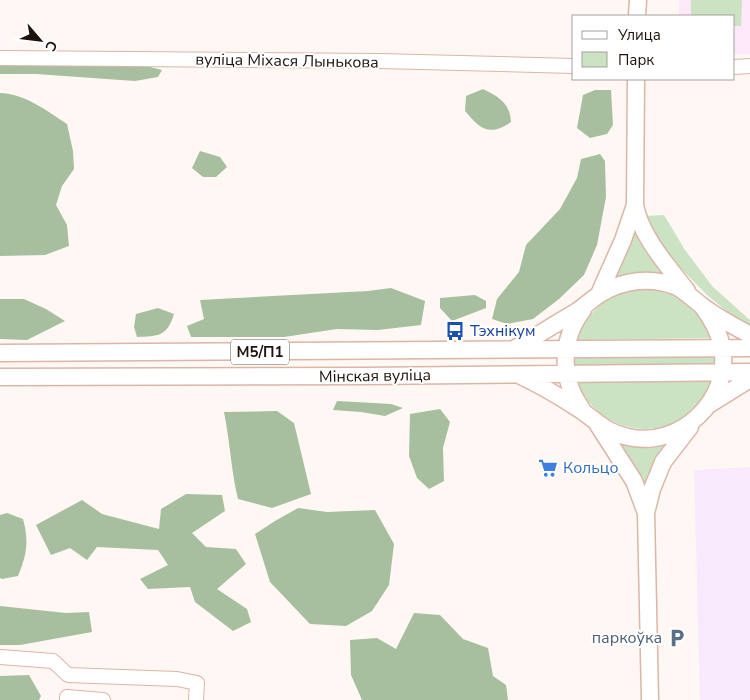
<svg xmlns="http://www.w3.org/2000/svg" width="750" height="700" font-family="'Nunito Sans',sans-serif">
<style>
.industrial{fill:#f8e9fd}
.education{fill:#fce8f9}
.green{fill:#cbe2c3}
.forest{fill:#a7bf9e}
.lines{fill:none;stroke-linecap:round;stroke-linejoin:round}
.minor-casing{stroke:#dab6a7;stroke-width:16}
.major-casing{stroke:#dab6a7;stroke-width:19}
.minor{stroke:#fff;stroke-width:14}
.major{stroke:#fff;stroke-width:16}
.labels{text-anchor:middle;dominant-baseline:central;stroke-width:4;stroke-linejoin:round;paint-order:stroke}
.shield{fill:#fff;stroke:#625956;stroke-width:1}
.shield-label{font-size:15px;font-weight:bold;fill:#1e120d}
.street-label{font-size:16px;fill:#1e120d;stroke:#fff}
.transit-label{font-size:16px;fill:#164399;stroke:#fff;text-anchor:start}
.shop-label{font-size:16px;fill:#366cbe;stroke:#fff;text-anchor:start}
.service-label{font-size:16px;fill:#4e5e75;stroke:#fff;text-anchor:end}
</style>
<rect width="100%" height="100%" fill="#fff7f4"/>
<path class="industrial" d="M750,467v233h-50l-6,-230z"/>
<path class="education" d="M679,0h71v54h-16v-38h-55z"/>
<path class="green" d="M691,0h51l-1,26h-7v-10h-43z
M664,215l21,35 28,37 37,33v10l-43,-35 -42,-43 -22,-36z
M634,221l35,55c-21,-6 -39,-4 -59,4z
M642,289c36,2 55,17 69,49l-135,2c14,-31 31,-47 66,-51z
M714,353v15l-139,1 -1,-14z
M712,379c-4,9 -8,19 -15,27 -36,40 -102,25 -120,-25z
M614,437l60,2 -30,55z"/>
<path class="forest" d="M0,63l129,2 21,2 12,3 -4,7 -23,4 -99,-7h-36z
M483,89c16,8 27,14 28,33 -22,15 -31,7 -46,-11l1,-15z
M595,90h16l2,35 -6,9 -17,4 -13,-10 6,-33z
M0,93c25,1 46,17 67,31l6,27 1,18 -12,17 -6,19 11,20 2,21 -24,9 -45,1z
M200,151l20,6 7,10 -11,10h-13l-11,-9z
M600,154l5,7 1,36 -9,48 -13,30 -25,24 -26,20 -26,5 -15,-5 5,-20 22,-27 7,-27 34,-36 17,-31 4,-19z
M391,288l34,13 -4,24 -43,5 -41,-1 -53,8h-93l-4,-11 17,-7 -4,-19 168,-9z
M475,295l11,6v7l-34,13 -12,-13v-10z
M0,299h24l22,10 19,12 -38,19 -27,-1z
M158,308l16,6c-7,23 -16,22 -37,23l-3,-10 2,-13z
M337,401l54,3 12,4 -18,8 -24,-4 -28,-2z
M440,409l10,13 -7,26 1,33 -15,8 -12,-11 -8,-22 1,-42z
M277,411l17,12 17,71 -39,14 -34,-9c-7,-29 -8,-58 -14,-87z
M186,494l36,1 3,16 -33,22 14,14 30,2 10,15 -29,25 30,20 4,13 -18,9 -38,-29 -5,-15 -42,2 -8,-10 28,-14 -10,-15 -61,-3 -10,13 -17,-12 -19,7 -15,-30 46,-25 20,14 57,15 2,-20z
M298,508l29,4 48,-2 19,34 -5,41 -17,26 -26,15 -36,-2 -40,-42 -15,-48 20,-13z
M7,513l16,6c6,22 4,35 -5,57l-16,3 -2,-1v-63z
M0,606l66,7 23,-1 3,20 -72,13h-20z
M414,613l26,2 23,24 25,9 5,28 13,9 2,15h-146l-11,-25 -1,-35 27,-2 19,11z
M29,675l12,21 -2,4h-39v-24z"/>
<g class="lines">
<g class="minor-casing">
<path id="minor" d="M0,58l379,3 195,5
M734,67l16,-1
M0,657l53,4 15,14 109,4 20,4 -1,17
M67,700v-3l36,3"/>
</g>
<g class="major-casing">
<path id="major" d="M637,16l1,-16
M636,79l-1,126c6,32 33,61 52,86
M599,294l24,-54 12,-35
M514,349c21,-12 41,-25 62,-37 9,-6 16,-13 24,-18 23,-14 52,-18 77,-7 9,5 16,12 24,18 15,12 33,21 49,30
M0,353l750,-5
M519,375c21,10 40,21 60,34 18,12 26,23 49,28 52,12 104,-38 94,-90 -3,-16 -11,-29 -20,-41
M0,377l368,-1 382,-4
M710,404l40,-25
M582,409c-22,-30 -22,-69 1,-99
M598,425l36,56 12,32
M650,700l-4,-187 6,-24 11,-27 27,-35"/>
</g>
<use href="#minor" class="minor"/>
<use href="#major" class="major"/>
</g>
<defs>
<g id="bus-bare" transform="scale(1.5)"><path d="M-5-6H5V4H4V6H2V4H-2V6H-4V4H-5ZM-3.5-4V0h7V-4ZM-3.5 1.2v1.5H-2V1.2ZM2 1.2v1.5H3.5V1.2Z" fill="#1a4fb4" stroke="#fff" stroke-width="2.5" paint-order="stroke"/></g>
<g id="supermarket-bare" transform="scale(1.5)"><path d="M-6-5.5h2.5l.6 2H6L4.5 2H-2.5L-4.4-4H-6ZM-1.5 3.2a1.3 1.3 0 1 0 .1 0ZM3 3.2a1.3 1.3 0 1 0 .1 0Z" fill="#3f7fe0" stroke="#fff" stroke-width="2.5" paint-order="stroke"/></g>
<g id="parking-bare" transform="scale(1.5)"><path d="M-3.5-5.5H1a3.5 3.5 0 0 1 0 7H-1V5.5H-3.5ZM-1-3.4V-.6H.8a1.4 1.4 0 0 0 0-2.8Z" fill="#5c6f8a" stroke="#fff" stroke-width="2.5" paint-order="stroke"/></g>
</defs>
<g fill-rule="evenodd">
<use href="#bus-bare" x="455" y="331"/>
<use href="#supermarket-bare" x="548" y="468"/>
<use href="#parking-bare" x="677" y="638"/>
</g>
<g class="labels">
<rect class="shield" x="231" y="339.5" width="58" height="25" rx="4"/>
<g class="shield-label">
<text x="260" y="352">М5/П1</text>
</g>
<g class="street-label">
<text transform="translate(287 61) rotate(1)">вуліца Міхася Лынькова</text>
<text transform="translate(375 376) rotate(-1)">Мінская вуліца</text>
</g>
<g class="transit-label">
<text x="470" y="331">Тэхнікум</text>
</g>
<g class="shop-label">
<text x="563" y="468">Кольцо</text>
</g>
<g class="service-label">
<text x="662" y="638">паркоўка</text>
</g>
</g>
<rect x="572" y="15" width="162" height="65" fill="#ffffff" stroke="#a5a09e"/>
<rect x="582" y="31" width="25" height="8" fill="#ffffff" stroke="#a5a09e"/>
<text x="618" y="40" font-size="15" fill="#1e120d">Улица</text>
<rect x="582" y="52" width="25" height="15" fill="#cbe2c3" stroke="#a5a09e"/>
<text x="618" y="65" font-size="15" fill="#1e120d">Парк</text>
<g transform="translate(40 40) rotate(118)" stroke="#ffffff" stroke-width="4" paint-order="stroke">
<path d="M0-4L9 19L0 12L-9 19Z" fill="#1e120d"/>
<text y="-8" font-size="14" font-weight="bold" text-anchor="middle" fill="#1e120d">С</text>
</g>
</svg>
